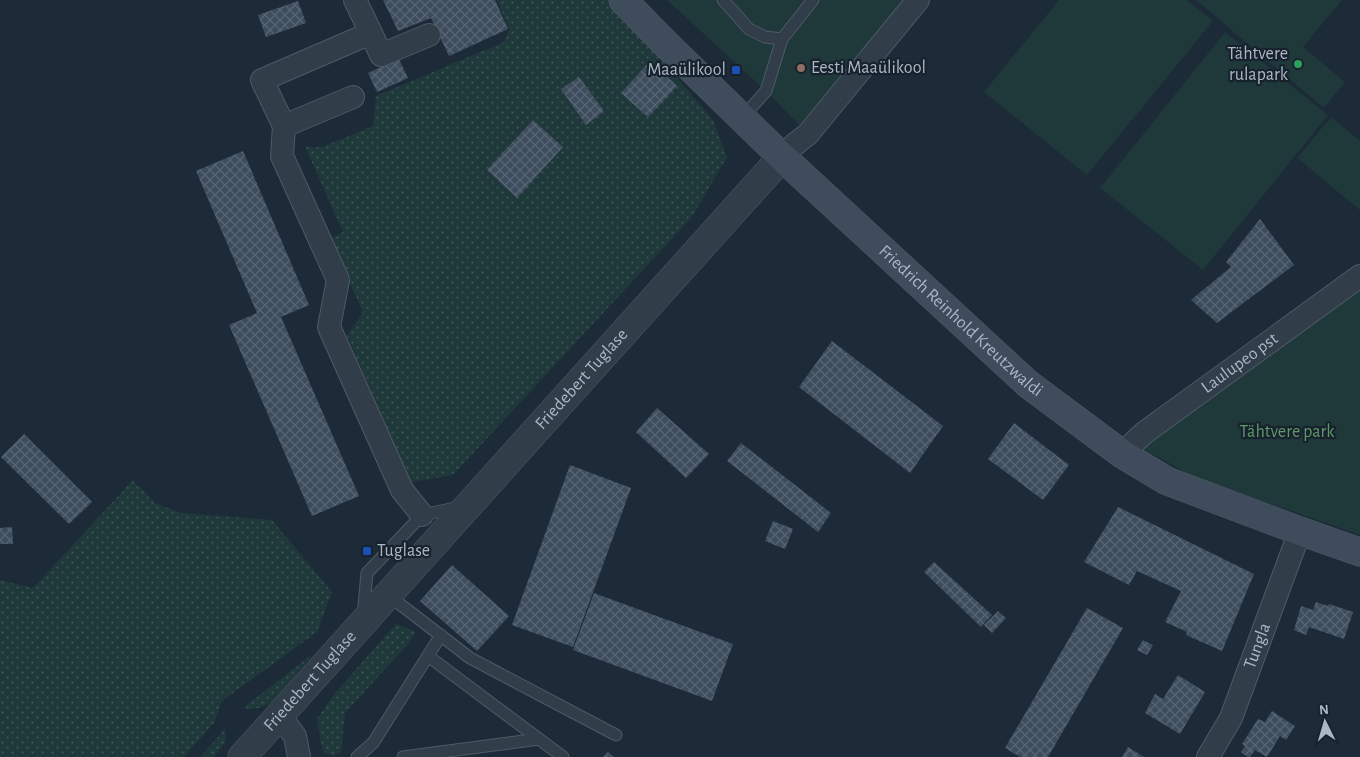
<svg xmlns="http://www.w3.org/2000/svg" width="1360" height="757" font-family="'Alegreya Sans',sans-serif">
<style>
.grass{fill:url(#grass-dots)}
.green{fill:#1f383a}
.building{fill:url(#building-cross-hatch)}
.lines{fill:none;stroke-linecap:round;stroke-linejoin:round}
.service-casing{stroke:#4f5a67;stroke-width:13}
.minor-casing{stroke:#4f5a67;stroke-width:24}
.tertiary-casing{stroke:#4f5a67;stroke-width:29}
.secondary-casing{stroke:#4f5a67;stroke-width:29}
.service{stroke:#313d49;stroke-width:11}
.minor{stroke:#313d49;stroke-width:22}
.tertiary{stroke:#313d49;stroke-width:28}
.secondary{stroke:#3e4c5c;stroke-width:28}
.leisure-dot{fill:#2e9e5b;stroke:#17222d;stroke-width:2}
.education-dot{fill:#8d6e63;stroke:#17222d;stroke-width:2}
.transit-dot{fill:#1a4fb4;stroke:#17222d;stroke-width:2}
.labels{text-anchor:middle;dominant-baseline:central;stroke-width:4.5;stroke-linejoin:round;paint-order:stroke}
.poi-label{font-size:18px;fill:#abb7c6;stroke:#17222d;text-anchor:end}
.street-label{font-size:18px;fill:#abb7c6;stroke:#17222d}
.park-label{font-size:18px;fill:#609969;stroke:#17222d}
</style>
<defs>
<pattern id="grass-dots" width="8" height="8" patternUnits="userSpaceOnUse" patternTransform="scale(1.25)"><rect width="8" height="8" fill="#1f383a"/><path d="M2 2h.1M6 6h.1" fill="none" stroke="#3d5355" stroke-width="1.8" stroke-linecap="round"/></pattern>
<pattern id="building-cross-hatch" width="8" height="8" patternUnits="userSpaceOnUse" patternTransform="scale(1.25)"><rect width="8" height="8" fill="#3e4d5e"/><path d="M0 0l8 8M0 8l8-8" fill="none" stroke="#576474"/></pattern>
</defs>
<rect width="100%" height="100%" fill="#1d2b39"/>
<path class="grass" d="M497,0h114l102,120 14,37 -35,60 -239,258 -42,7 -64,-146 16,-24 -34,-73 14,-7 -38,-85h17l51,-21 3,-30 128,-54 5,-13z
M133,480l22,23 26,10 91,7 60,72 -15,40 -95,69 -8,22 -30,34h-184v-177l33,8z
M396,624l20,8 -8,12 -63,69 -4,39 -7,4 -9,-2 -3,-6 -5,-28 1,-3 17,-24z
M314,653c-8,9 -15,18 -23,28 -13,17 -23,31 -48,27z
M225,729l1,12 -12,16h-14z"/>
<path class="green" d="M667,0h251l-110,134 -42,-43z
M1059,0h128l26,21 -126,154 -103,-83z
M1196,0h146l-39,47 42,35 -21,26z
M1225,32l103,83 -125,155 -103,-82z
M1331,117l29,24v69l-63,-52z
M1360,289v246l-166,-58 -54,-30z"/>
<path class="building" d="M383,0h112l13,29 -59,27 -18,-38 -33,13z
M298,1l8,22 -40,14 -8,-22z
M399,59l9,19 -31,14 -9,-19z
M650,61l27,25 -29,31 -27,-24z
M579,77l25,34 -18,14 -25,-36z
M533,120l30,27 -46,51 -30,-28z
M243,151l66,154 -28,12 78,179 -47,20 -83,-191 28,-12 -61,-142z
M1260,219l34,46 -77,58 -26,-23 40,-33 -5,-5z
M832,341l111,85 -33,47 -111,-86z
M657,408l52,46 -23,24 -50,-46z
M1014,423l55,42 -26,35 -55,-41z
M24,434l68,68 -23,22 -68,-67z
M741,443l90,70 -13,19 -91,-71z
M570,465l61,23 -58,159 -61,-22z
M1118,507l136,67 -32,77 -36,-16 1,-3 -22,-10 16,-31 -44,-20 -8,14 -45,-23z
M773,521l20,8 -8,20 -20,-8z
M12,527l1,17h-13v-16z
M934,562l58,53 -11,12 -57,-55z
M452,565l57,51 -32,35 -57,-50z
M594,593l139,51 -21,57 -139,-51z
M1316,602l12,4 1,-2 24,8 -9,27 -35,-12 -3,8 -12,-5 7,-24 12,4z
M1087,608l36,20 -75,129h-28l-15,-9z
M998,611l8,7 -14,15 -8,-8z
M1143,640l10,5 -6,10 -10,-5z
M1178,675l27,17 -25,42 -35,-21 10,-19 8,5z
M1272,711l23,15 -9,14 -6,-4 -13,21 -12,-7 -5,7h-2l-7,-5 4,-6 -3,-2 16,-25 7,3z
M1128,747l16,10h-22z
M608,752l6,5h-11z"/>
<g class="lines">
<g class="service-casing">
<path id="service" d="M723,0l26,29 16,8 17,2
M742,118l24,-27 16,-52 31,-39
M388,595l82,63 146,77
M363,616l4,-43 55,-58 38,-8
M428,656l135,101
M357,757l16,-14 68,-108
M403,757l136,-18"/>
</g>
<g class="minor-casing">
<g id="minor">
<path d="M355,0l16,33 -109,47 22,46 -2,30 56,124 -9,47 73,163 20,25"/>
<path d="M371,33l10,22 48,-20"/>
<path d="M284,126l69,-29"/>
<path d="M782,157l12,-12 14,-11 110,-134"/>
<path id="s1" d="M1122,454l22,-21 216,-157"/>
<path d="M279,715l16,21 4,21"/>
<path id="s2" d="M1208,757l23,-39 69,-187"/>
</g>
</g>
<g class="tertiary-casing">
<g id="tertiary">
<path id="s3" d="M242,757l540,-600"/>
</g>
</g>
<g class="secondary-casing">
<g id="secondary">
<path id="s4" d="M623,0l42,43 117,114 246,227 94,70 45,27 133,50 60,21"/>
</g>
</g>
<use href="#service" class="service"/>
<use href="#minor" class="minor"/>
<use href="#tertiary" class="tertiary"/>
<use href="#secondary" class="secondary"/>
</g>
<circle class="leisure-dot" cx="1298" cy="64" r="5"/>
<circle class="education-dot" cx="801" cy="68" r="5"/>
<g class="transit-dot">
<rect x="731" y="65" width="10" height="10" rx="2.5"/>
<rect x="362" y="546" width="10" height="10" rx="2.5"/>
</g>
<g class="labels">
<g class="poi-label">
<text x="1288" y="54">Tähtvere<tspan x="1288" dy="21">rulapark</tspan></text>
<text x="811" y="68" text-anchor="start">Eesti Maaülikool</text>
<text x="726" y="70">Maaülikool</text>
<text x="377" y="551" text-anchor="start">Tuglase</text>
</g>
<g class="street-label">
<text stroke="none"><textPath href="#s4" startOffset="466">Friedrich Reinhold Kreutzwaldi</textPath></text>
<text stroke="none"><textPath href="#s1" startOffset="149">Laulupeo pst</textPath></text>
<text stroke="none"><textPath href="#s3" startOffset="508">Friedebert Tuglase</textPath></text>
<text stroke="none"><textPath href="#s2" startOffset="122">Tungla</textPath></text>
<text stroke="none"><textPath href="#s3" startOffset="102">Friedebert Tuglase</textPath></text>
</g>
<g class="park-label">
<text x="1287" y="432">Tähtvere park</text>
</g>
</g>
<g transform="translate(1325 722) rotate(355)" stroke="#17222d" stroke-width="4" paint-order="stroke">
<path d="M0-4L9 19L0 12L-9 19Z" fill="#abb7c6"/>
<text y="-8" font-size="14" font-weight="bold" text-anchor="middle" fill="#abb7c6">N</text>
</g>
</svg>
